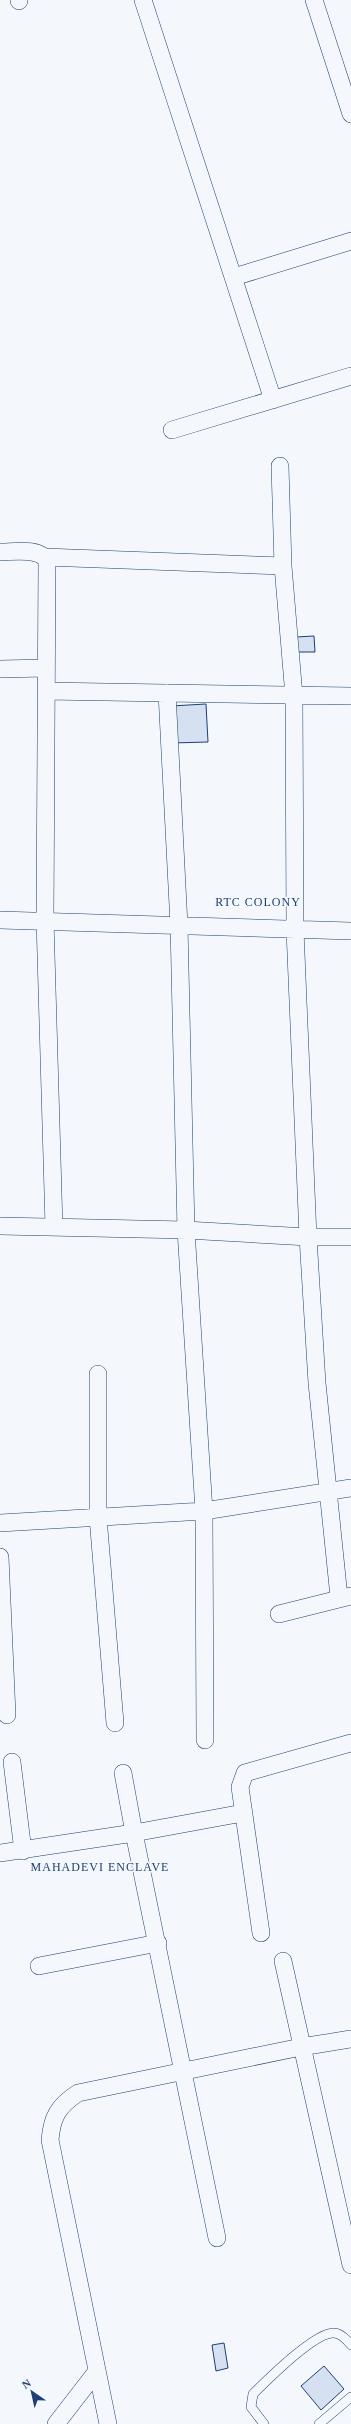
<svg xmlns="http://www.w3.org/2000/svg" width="351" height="2424" font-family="'Times New Roman',serif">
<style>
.building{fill:#d5e0f0;stroke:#1d3f73}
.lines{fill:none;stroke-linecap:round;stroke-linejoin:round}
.service-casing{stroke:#1d3f73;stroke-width:10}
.minor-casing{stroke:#1d3f73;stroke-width:18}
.service{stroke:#f4f7fb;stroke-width:9}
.minor{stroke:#f4f7fb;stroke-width:17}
.labels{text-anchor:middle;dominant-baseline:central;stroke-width:3;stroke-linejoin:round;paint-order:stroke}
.neighbourhood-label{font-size:12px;letter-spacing:1px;fill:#1d3f73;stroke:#f4f7fb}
</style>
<rect width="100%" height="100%" fill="#f4f7fb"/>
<path class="building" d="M314,636l1,16h-19v-15z
M206,704l2,38 -36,1 -1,-37z
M224,2343l4,25 -12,3 -4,-26z
M324,2366l20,23 -23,21 -20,-24z"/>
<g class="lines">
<g class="service-casing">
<path id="service" d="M264,2424l-13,-17 2,-13c14,-14 62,-62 81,-61 7,0 13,7 17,12
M319,2424l32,-27"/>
</g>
<g class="minor-casing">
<path id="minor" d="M19,0v1
M143,0l130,400
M314,0l37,114
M234,277l117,-36
M172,430l179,-54
M280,466l3,100
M0,552c13,0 40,-5 47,9l-2,359 9,307
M45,557l238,9 11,130 1,234 13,307 9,146 22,214
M0,669l46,-1
M46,691l305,5
M167,693l12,232 7,305 18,281 1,229
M0,920l351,11
M0,1226l186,4 122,7h43
M98,1374v143l17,206
M0,1523l204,-12 147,-23
M0,1557l7,158
M279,1614l72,-18
M12,1762l11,89
M123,1773l11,60 83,405
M0,1853l134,-20 109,-20
M261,1933l-21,-146 5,-14 106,-30
M283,1961l68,304
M39,1966l119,-23
M56,2424l41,-53
M108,2424l-58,-284c2,-23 8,-34 28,-47l223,-46 50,-8"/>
</g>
<use href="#service" class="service"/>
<use href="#minor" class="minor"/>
</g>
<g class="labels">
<g class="neighbourhood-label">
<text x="258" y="902">RTC COLONY</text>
<text x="100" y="1867">MAHADEVI ENCLAVE</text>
</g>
</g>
<g transform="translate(32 2392) rotate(326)" stroke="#f4f7fb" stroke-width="3" paint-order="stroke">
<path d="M0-3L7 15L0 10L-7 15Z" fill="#1d3f73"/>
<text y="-6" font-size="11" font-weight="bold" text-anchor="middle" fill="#1d3f73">N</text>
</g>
</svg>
